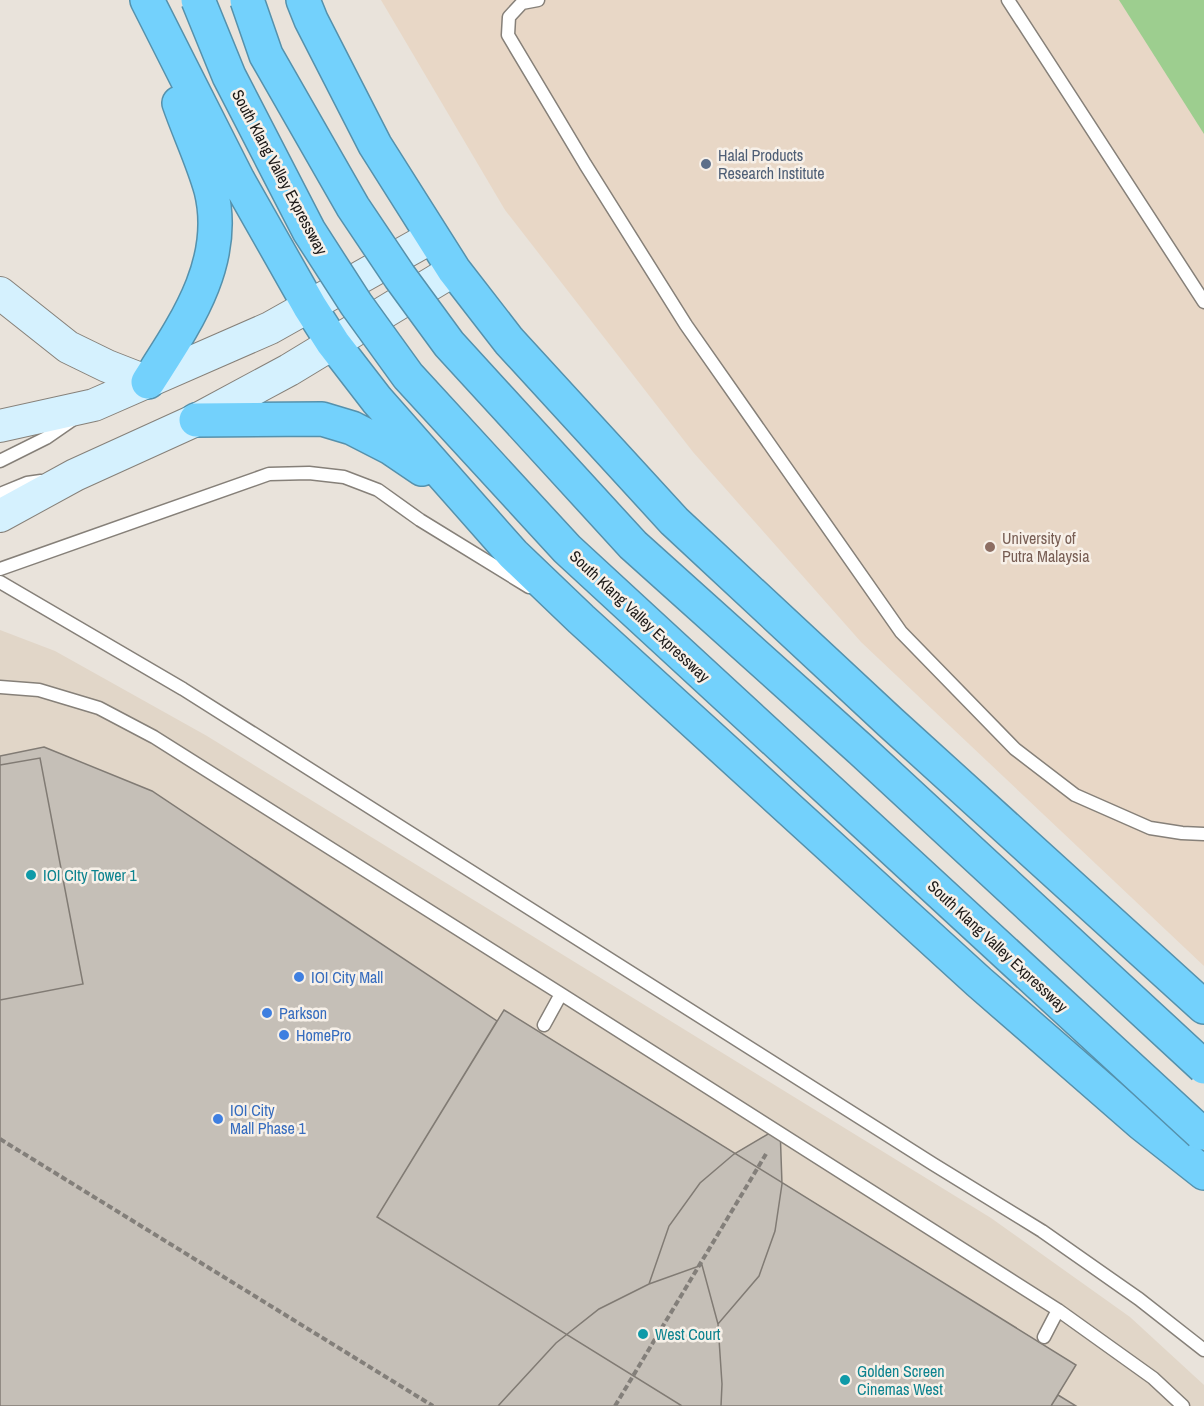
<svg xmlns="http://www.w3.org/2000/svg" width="1204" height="1406" font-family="'Archivo Narrow',sans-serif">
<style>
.built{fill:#e1d6c8}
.education{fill:#e8d7c6}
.green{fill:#9dce8f}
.building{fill:#c5bfb7;stroke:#817b74;stroke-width:1.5}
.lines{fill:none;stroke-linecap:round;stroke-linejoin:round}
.lane-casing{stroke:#868079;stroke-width:15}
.secondary-casing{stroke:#868079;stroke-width:34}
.highway-casing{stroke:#5591ac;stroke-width:36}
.path{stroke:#837f7a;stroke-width:4;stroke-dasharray:6 3;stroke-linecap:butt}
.lane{stroke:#fff;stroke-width:12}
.secondary{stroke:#d5f1fe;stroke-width:32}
.highway{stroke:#73d1fc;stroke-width:33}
.highway-bridge-casing{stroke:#5591ac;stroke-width:36;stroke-linecap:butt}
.highway-bridge{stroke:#73d1fc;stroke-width:33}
.service-dot{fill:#5c6f8a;stroke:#f7f0e8;stroke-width:2}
.education-dot{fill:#8d6e63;stroke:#f7f0e8;stroke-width:2}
.culture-dot{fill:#0f9aa8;stroke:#f7f0e8;stroke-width:2}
.shop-dot{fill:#3f7fe0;stroke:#f7f0e8;stroke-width:2}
.labels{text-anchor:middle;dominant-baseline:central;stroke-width:5;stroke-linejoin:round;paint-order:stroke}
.service-label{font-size:16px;fill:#4e5e75;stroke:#f7f0e8;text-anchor:start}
.street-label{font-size:16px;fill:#1d1a18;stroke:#f7f0e8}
.education-label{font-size:16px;fill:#785e54;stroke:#f7f0e8;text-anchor:start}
.culture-label{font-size:16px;fill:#0d838f;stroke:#f7f0e8;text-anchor:start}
.shop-label{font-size:16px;fill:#366cbe;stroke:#f7f0e8;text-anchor:start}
</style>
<rect width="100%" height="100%" fill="#e9e3db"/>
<path class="built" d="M0,630l55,21 152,85 784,482 139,99 74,68v21h-1204z"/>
<path class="education" d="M381,0h823v966l-343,-324 -168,-190 -188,-242z"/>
<path class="green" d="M1119,0h85v134z"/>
<path class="building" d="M44,747l108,44 345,230 -120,196 305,189h-682v-650z
M40,758l43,226 -83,16v-235z
M504,1010l572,355 -25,41h-369l-305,-189z
M780,1127l2,57 -7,47 -16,45 -41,48 -16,-59 -53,19 20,-58 31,-43 34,-29z
M702,1265l16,59 4,60 -1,22h-223l58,-63 43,-34 50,-25z
M1058,1395l18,11h-25z"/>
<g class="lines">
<g class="lane-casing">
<path id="lane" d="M538,0l-16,3 -13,14 -1,18 77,129 101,161 215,307 114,117 60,46 75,33 32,5 22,1
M1008,0l196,302
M0,461l46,-23 26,-18
M0,494l27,-11 14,-2
M0,569l269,-95 40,-1 35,4 34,13 42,30 109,67
M0,582l183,107 750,475 109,67 97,68 65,51
M0,687l39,3 60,18 55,29 407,257 497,316 95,68 30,28
M544,1025l17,-31
M1044,1337l14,-27"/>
</g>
<g class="secondary-casing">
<path id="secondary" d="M0,293l68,54 39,19 41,16
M0,426l94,-21 176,-77 162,-91
M0,516l75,-41 121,-55 93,-50 165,-100"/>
</g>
<g class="highway-casing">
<path id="highway" d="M147,0l91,180 72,127 23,36 44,57 136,154 68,65 398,363 163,142 62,49
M303,0l8,20 64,125 79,125 55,71 165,180 216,201 314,285
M148,382c37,-58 81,-120 63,-192 -8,-29 -22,-58 -32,-87
M196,420l126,-1 30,9 39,20 31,21"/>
</g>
<path class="path" d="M0,1139l433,267
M615,1406l151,-252"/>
<use href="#lane" class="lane"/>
<use href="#secondary" class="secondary"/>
<use href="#highway" class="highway"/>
<g class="highway-bridge-casing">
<path id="highway-bridge" d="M198,0l31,76 80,155 47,73 52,72 159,173 634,584
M247,0l19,55 87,152 47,70 49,67 184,201 226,203 345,319"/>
</g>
<use href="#highway-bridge" class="highway-bridge"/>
</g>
<circle class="service-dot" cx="706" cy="164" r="6"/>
<circle class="education-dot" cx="990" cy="547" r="6"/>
<g class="culture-dot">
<circle cx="31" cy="875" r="6"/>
<circle cx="643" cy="1334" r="6"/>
<circle cx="845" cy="1380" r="6"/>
</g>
<g class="shop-dot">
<circle cx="299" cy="977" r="6"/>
<circle cx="267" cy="1013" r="6"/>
<circle cx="284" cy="1035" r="6"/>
<circle cx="218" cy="1119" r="6"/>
</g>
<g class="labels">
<g class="service-label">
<text x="718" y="155">Halal Products<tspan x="718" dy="18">Research Institute</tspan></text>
</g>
<g class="street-label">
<text transform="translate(280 172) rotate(62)">South Klang Valley Expressway</text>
<text transform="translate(640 616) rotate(43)">South Klang Valley Expressway</text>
<text transform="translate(998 946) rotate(43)">South Klang Valley Expressway</text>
</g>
<g class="education-label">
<text x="1002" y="538">University of<tspan x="1002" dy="18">Putra Malaysia</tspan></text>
</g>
<g class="culture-label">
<text x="43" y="875">IOI CIty Tower 1</text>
<text x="655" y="1334">West Court</text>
<text x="857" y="1371">Golden Screen<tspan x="857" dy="18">Cinemas West</tspan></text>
</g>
<g class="shop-label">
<text x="311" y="977">IOI City Mall</text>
<text x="279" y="1013">Parkson</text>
<text x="296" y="1035">HomePro</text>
<text x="230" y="1110">IOI City<tspan x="230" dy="18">Mall Phase 1</tspan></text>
</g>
</g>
</svg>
